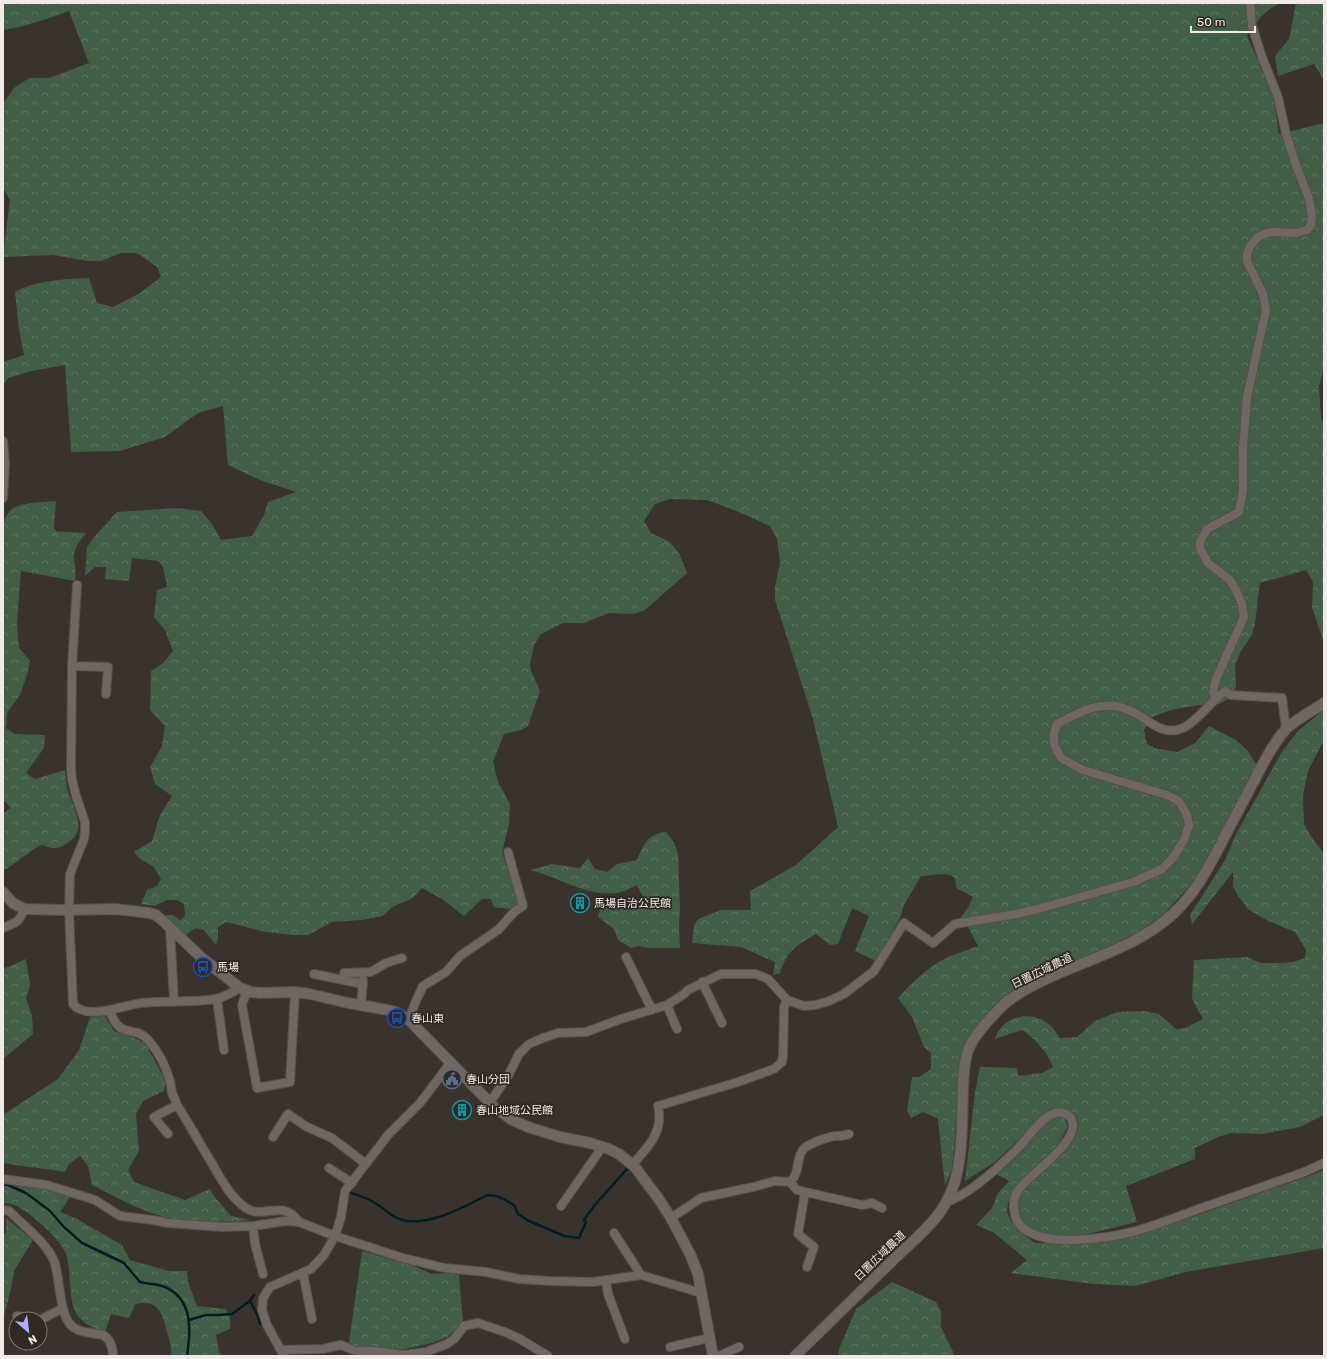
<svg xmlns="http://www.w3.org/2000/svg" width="1327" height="1359" font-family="Rubik,'Noto Sans JP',sans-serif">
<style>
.forest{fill:url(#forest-crowns)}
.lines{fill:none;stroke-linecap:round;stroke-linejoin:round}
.stream{stroke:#001d20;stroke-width:2.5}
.minor-casing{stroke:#57504c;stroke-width:10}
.tertiary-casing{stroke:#57504c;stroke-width:12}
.minor{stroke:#706762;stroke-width:8}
.tertiary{stroke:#706762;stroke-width:10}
.labels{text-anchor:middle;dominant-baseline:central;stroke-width:3.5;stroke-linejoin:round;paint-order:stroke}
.poi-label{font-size:11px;fill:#f0ebe8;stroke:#302823;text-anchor:start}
.street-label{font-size:11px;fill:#f0ebe8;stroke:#302823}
</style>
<defs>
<pattern id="forest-crowns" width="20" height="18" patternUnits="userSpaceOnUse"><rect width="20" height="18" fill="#435e47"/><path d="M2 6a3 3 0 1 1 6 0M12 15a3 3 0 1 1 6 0" fill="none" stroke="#5e7562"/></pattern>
</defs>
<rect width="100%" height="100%" fill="#3a322d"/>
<path class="forest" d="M3,3h1278c-16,6 -25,20 -34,33l26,58 6,40 45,-11v245l-5,18 2,32 3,8v217l-12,-36 1,-25 -7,-12 -46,13 -5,40 -3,12 -11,16 -6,14 1,22 -8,12 -9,5 -20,1 -28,5 -19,7 -8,13 3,14 8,4 22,4 18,-9 14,-17 27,14 11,10 10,15 -53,102 -19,24 -23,25 -26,17 -47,23 -42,17 -28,13 -25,20 -16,18 -12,18 -7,27 -4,69 -3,31 -7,17 -7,-67 -15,-7 -12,6 -4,-7 5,-34h7l12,-8v-16l-7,-6 -12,-30 -14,-19c14,-16 31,-32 50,-41 10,-4 20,-7 30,-11l-10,-19 -7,-10 7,-9 5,-11 -17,-9c0,-3 0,-7 -2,-10 -3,-7 -26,-2 -33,-2l-17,29 -4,13 -24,43 -21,-10 14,-35 -17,-8 -14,36 -8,1 -14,-11c-20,12 -29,16 -36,39l-7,2 2,-13 -34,-15 -49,-4 2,-17 4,-7 23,-9h30l-1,-19 46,-26 42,-38 -25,-108 -38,-119v-13l5,-25 -3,-23 -7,-13 -36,-16 -27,-10 -37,-1 -15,5 -11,17 7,12 19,9 9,11 8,20 -42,37 -11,4 -25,-1 -25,10h-21l-22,11 -7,11 -4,19 1,7 9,20 -12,35 -7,4 -17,4 -11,28 5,20 12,22 -1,21 -7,27 17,53 -10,4 -15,-2 -3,-8h-9l-18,17 -22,-17 -20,-11 -9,10 -21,9 -9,9 -21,4 -30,2 -24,13h-15l-27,-3 -40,-10 -8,5v12l-2,6 -12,-15 -9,-2 -9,7 -20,-16v-4h7l7,5 5,-4 -1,-12 -7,-4h-10l-13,6 -13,-2 6,-14 10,-4 4,-7 -7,-12 -15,-9 -5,-6 18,-11 8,-26 12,-19 -17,-12 -5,-17 12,-21 3,-20 -15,-16 1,-39 12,-8 10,-12 -8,-21 -11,-13 3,-27 10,-3 -4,-20 -5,-6 -26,-3 -3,23 -24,-2 1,-12h-11l-10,9 2,-29 8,-11 22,-24 61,-4 23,3 11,13 9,16 31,-4 12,-21 4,-13 28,-10 -36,-12 -32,-15 -5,-59 -25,7 -33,24 -45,14 -49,1 -6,-87 -33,6 -24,7 -5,7v-23l21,-7 -5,-25 -4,-38c22,-12 49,-13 74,-14l8,25 16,4 27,-14 21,-16 -4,-10 -20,-14h-16l-20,8h-13l-35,-6 -50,2 7,-57 -7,-12v-86l2,-1 9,-13 15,-10h20l40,-15 -20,-52c-22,8 -42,15 -65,19l-1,1z
M1296,3h28v77l-10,-16 -36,12 -3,-20 14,-17z
M56,501l-2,27 2,3 11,1 19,1c-5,6 -11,14 -12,22 0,9 3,17 1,26l-54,-10 -4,52 2,25 11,13 -3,14 -7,20 -13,18 -1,15 8,6 31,1 -1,13 -18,25 9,6 30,-9c1,7 1,15 3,22 6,18 21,40 -2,52 -8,5 -15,5 -23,1l-6,2 -32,23 -2,-5v-51l7,-6 -3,-5 -4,-2v-277c2,-4 3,-9 6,-12 7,-10 36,-10 47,-11z
M1324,702v38l-16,31 -5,25 1,28 7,12 13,18v261l-24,12 -38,7 -31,-1 -13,4 -23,11v11l-69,27 11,36c-14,3 -27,7 -41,10 -6,1 -12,4 -18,4 -18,2 -49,-1 -58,-19 -3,-8 -4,-18 1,-26 10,-16 70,-51 55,-75 -2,-3 -7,-5 -10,-7h-8l-11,4 -52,49 -30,19 10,-89 5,-25 37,1 1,8 24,-3 11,-6c-4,-12 -19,-30 -31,-37l-27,9c7,-24 38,-30 56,-13 3,3 6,8 9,12l17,-1 18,-16 22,-9 27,-1 15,3 17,15 9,-1 18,-9 -11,-20 2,-39 53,-3 14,6h21l11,-1 12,-4 1,-8 -11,-18 -27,-11 -20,-12 -10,-13 -5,-10v-14l-41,52 -2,-9 35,-55 11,-26 47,-84 16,-20 20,-16z
M666,832l9,12 3,10 2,53 -1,20 1,21h-30l-11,-2 -8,2 -13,-8 -4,-11 -16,-12 4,-13 25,5 21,-2 -11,-22c-6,3 -13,7 -20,8 -30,4 -59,-16 -87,-23l22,-6 28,4 8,-10 7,11 12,3 10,-8 20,-4c8,-17 9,-25 29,-28z
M26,959l4,26 -4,13 6,17 1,19 -30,25v-90z
M105,1016l9,15 16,5 15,7 21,38 -2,10 -21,10 -7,13 3,37 -11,19 6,12 51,18 25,-11 3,6 18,21 20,4c-26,3 -60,3 -86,-3 -25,-6 -50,-21 -73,-32l-4,-19 -8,-10 -11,8 -4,8c-21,-4 -41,-5 -62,-9v-49l4,-2 51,-33 21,-29 11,-33z
M1057,1116l7,2 4,8 -10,19 -44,44 -6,14 -1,9 3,7 9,12 16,12h64l38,-7 164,-57 23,-9v78l-138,24 -51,14 -42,-2 -82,-11 16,-13 -34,-28 -17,-7 16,-17 6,-15 11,-12 -13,-7 24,-22 28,-31z
M3,1182l71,9 -14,21 17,7 45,26 8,15 39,11h18l1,11 9,24 28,3 5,7v13l-14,6 3,17 4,4h-52c1,-9 -2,-16 -4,-24 -5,-20 -9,-33 -32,-28l-6,14 -18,-4 -6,19c-9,-4 -20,-8 -26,-16 -12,-13 -7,-46 -13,-63 -6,-16 -38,-44 -54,-50 -3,-1 -6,-1 -9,-1z
M6,1218l27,22 -19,31 -3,18 -8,31v-87h3z
M362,1251l52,15 18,8 19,-1 8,2 4,49 -16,13 -15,6 -28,6 -48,-1 -7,-6z
M892,1282l44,20 5,9v16l14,29h-117l1,-7 17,-40z"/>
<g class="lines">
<path class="stream" d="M3,1184l5,1 18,8 24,18 14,16 18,16 42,20 16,19c8,2 18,2 25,5 28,12 26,43 22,69
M349,1192c8,3 18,6 26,11 7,4 13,10 20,14 25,14 68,-9 90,-21 10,-3 20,4 29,9l4,9 9,6 37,16 15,2 7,-16 -2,-2 10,-14 33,-37
M250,1301l7,13 3,10
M189,1320l17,-5h12l14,-1 18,-13 4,-6"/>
<g class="minor-casing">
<path id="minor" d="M3,441l2,23 -2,34
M77,585l-5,81 -1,102 1,12 4,16 9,26v10l-1,7 -14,35 -1,36 4,94c13,17 51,1 68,-1 24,-3 50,0 74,-4 9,-1 17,-7 25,-11
M72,666l36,1 -2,27
M1216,698l-3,-6 3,-13 28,-62 -2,-13 -6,-14 -6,-10 -22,-17 -8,-15v-6l7,-13 32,-17 4,-22v-43l4,-50 19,-87 -3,-16 -16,-33v-7l3,-8 8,-9 9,-4 6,-1 23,1 11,-3 4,-5 1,-9 -3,-17 -14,-37 -9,-28 -8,-37 -16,-40 -10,-31 -2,-23
M3,928c13,-6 16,-5 21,-19
M170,928l4,74
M626,957l26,53
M344,973l27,-1 15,-9 16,-5
M314,974l49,10
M702,982l20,41
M247,990l-5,15 15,83 33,-6 5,-90
M217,999l7,51
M361,1005l2,-25
M667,1005l10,24
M110,1011c10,30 25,13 38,29 10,11 18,27 22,41 1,4 1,8 2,12 2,4 4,8 5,12 11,17 21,35 31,52 11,17 21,40 38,51 18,12 37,-10 53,14
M409,1020l6,-17 8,-17 23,-14 14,-16 38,-26 17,-19 8,-5 -15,-54
M490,1102l18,-26 11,-22 10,-10 14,-6 15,-5 28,-1 35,-13 46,-14 17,-11 4,-4 33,-16h35l12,5 19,21 17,6 11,-1 14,-4 15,-7 30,-23 30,-48 29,20 22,-19 62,-10 28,-7 88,-25 29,-13 10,-10 12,-19 5,-15 -2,-10 -8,-14 -12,-6 -84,-25 -22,-12 -7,-14v-11l3,-9c15,-8 33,-18 49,-18 9,-1 20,2 27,6 16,8 30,25 50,16 15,-7 28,-27 42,-37l6,4 51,3 4,31
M168,1134l-14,-17 23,-12
M273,1137l15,-23 19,13 25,11 34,26
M632,1165c16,-18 32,-33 26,-59l80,-24 36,-13 8,-7 1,-6 1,-49 3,-7
M329,1168l23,15
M3,1179l44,6 48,15 25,16 33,4 15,3 54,4 31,-1 32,-5 14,1 36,14 68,22 42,10 41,4 33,7 31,2 43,1 48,-7 60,18
M790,1182c10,-9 6,-21 12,-31 4,-7 24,-13 32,-15 5,0 10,0 15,-2
M805,1192l-7,42 16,13 -7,20
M946,1202c23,-7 55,-37 72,-54 12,-12 21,-29 37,-35 5,-2 13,1 16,5 13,21 -41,56 -51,70 -9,10 -8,30 2,39 23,22 86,11 114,4 25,-7 50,-18 74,-26 31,-11 61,-21 92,-32l22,-10
M561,1206l42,-60
M3,1210l6,1c15,15 37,31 45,50 7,17 4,60 22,68 8,4 18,4 27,6 8,5 10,12 10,21
M671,1218l30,-20 52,-11 22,-6 15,1 7,8 65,15 10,-2 10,5
M253,1226l2,18 8,30
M614,1233l27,42
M303,1273l9,46
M606,1280l2,14 17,45
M17,1316l16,3
M40,1320l23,-12
M670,1347l39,-9
M281,1350l42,-1 18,-4 15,6h17l31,4 22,-3 21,-8 8,-6 9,-12 14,-3 27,9 15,7 28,17
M284,1356l-17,-31 -5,-15 1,-12 7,-11 41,-18 13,-14 11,-19 6,-19 4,-26 43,-56 32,-32 31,-41
M719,1356l20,-9"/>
</g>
<g class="tertiary-casing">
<path id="tertiary" d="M3,892l10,11 11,6 41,1 50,-1 34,4 7,2 7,6 40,38 37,29 11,4 9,1 35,-1 15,2 38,9 40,7 8,2 13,8 85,87 18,13 16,7 32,10 30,6 19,6 10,5 16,13 23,31 13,20 20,38 7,18 15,82
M795,1356c32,-31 63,-62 95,-93 24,-24 54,-45 64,-79 9,-26 8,-68 9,-97 1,-14 1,-30 8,-43 4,-8 10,-15 16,-22 7,-7 14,-16 22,-22 51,-36 119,-44 165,-87 23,-22 34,-45 49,-73 10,-20 21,-40 31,-59 8,-16 21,-41 33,-53 11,-10 25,-17 37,-25"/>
</g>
<use href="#minor" class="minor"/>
<use href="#tertiary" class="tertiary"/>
</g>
<defs>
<g id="building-ring" transform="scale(1)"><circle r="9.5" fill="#302823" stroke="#0f9aa8" stroke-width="1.5"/><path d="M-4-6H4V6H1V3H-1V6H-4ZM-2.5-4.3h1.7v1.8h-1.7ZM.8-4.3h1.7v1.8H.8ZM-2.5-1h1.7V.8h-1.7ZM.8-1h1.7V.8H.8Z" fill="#0f9aa8"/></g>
<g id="bus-ring" transform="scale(1)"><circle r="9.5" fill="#302823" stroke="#1a4fb4" stroke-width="1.5"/><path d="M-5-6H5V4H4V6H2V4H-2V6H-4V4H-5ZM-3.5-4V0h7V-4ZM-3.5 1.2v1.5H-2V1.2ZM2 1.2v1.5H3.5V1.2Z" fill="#1a4fb4"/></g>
<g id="civic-ring" transform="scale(1)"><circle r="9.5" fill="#302823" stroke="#5c6f8a" stroke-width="1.5"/><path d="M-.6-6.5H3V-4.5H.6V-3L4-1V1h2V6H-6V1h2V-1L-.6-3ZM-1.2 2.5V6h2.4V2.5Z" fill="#5c6f8a"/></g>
</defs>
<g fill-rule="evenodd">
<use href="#building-ring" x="580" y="903"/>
<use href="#bus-ring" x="203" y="967"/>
<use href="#bus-ring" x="397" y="1018"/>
<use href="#civic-ring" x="452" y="1079"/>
<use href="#building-ring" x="462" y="1110"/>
</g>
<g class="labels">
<g class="poi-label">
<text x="594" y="903">馬場自治公民館</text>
<text x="217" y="967">馬場</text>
<text x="411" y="1018">春山東</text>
<text x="466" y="1079">春山分団</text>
<text x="476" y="1110">春山地域公民館</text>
</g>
<g class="street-label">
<text transform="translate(1042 971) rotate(-26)">日置広域農道</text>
<text transform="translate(880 1256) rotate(-44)">日置広域農道</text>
</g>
</g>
<rect width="1327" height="1359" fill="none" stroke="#f0ebe8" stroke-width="8"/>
<g transform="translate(28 1331) rotate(152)"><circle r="19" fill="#302823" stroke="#7d7672"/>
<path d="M0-3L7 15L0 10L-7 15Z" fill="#acaffb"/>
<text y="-6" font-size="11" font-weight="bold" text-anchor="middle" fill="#f0ebe8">N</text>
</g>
<path d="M1191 26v6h64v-6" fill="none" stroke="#f0ebe8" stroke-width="2"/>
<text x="1197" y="26" font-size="12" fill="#f0ebe8" stroke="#302823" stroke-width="3" paint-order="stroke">50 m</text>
</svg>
